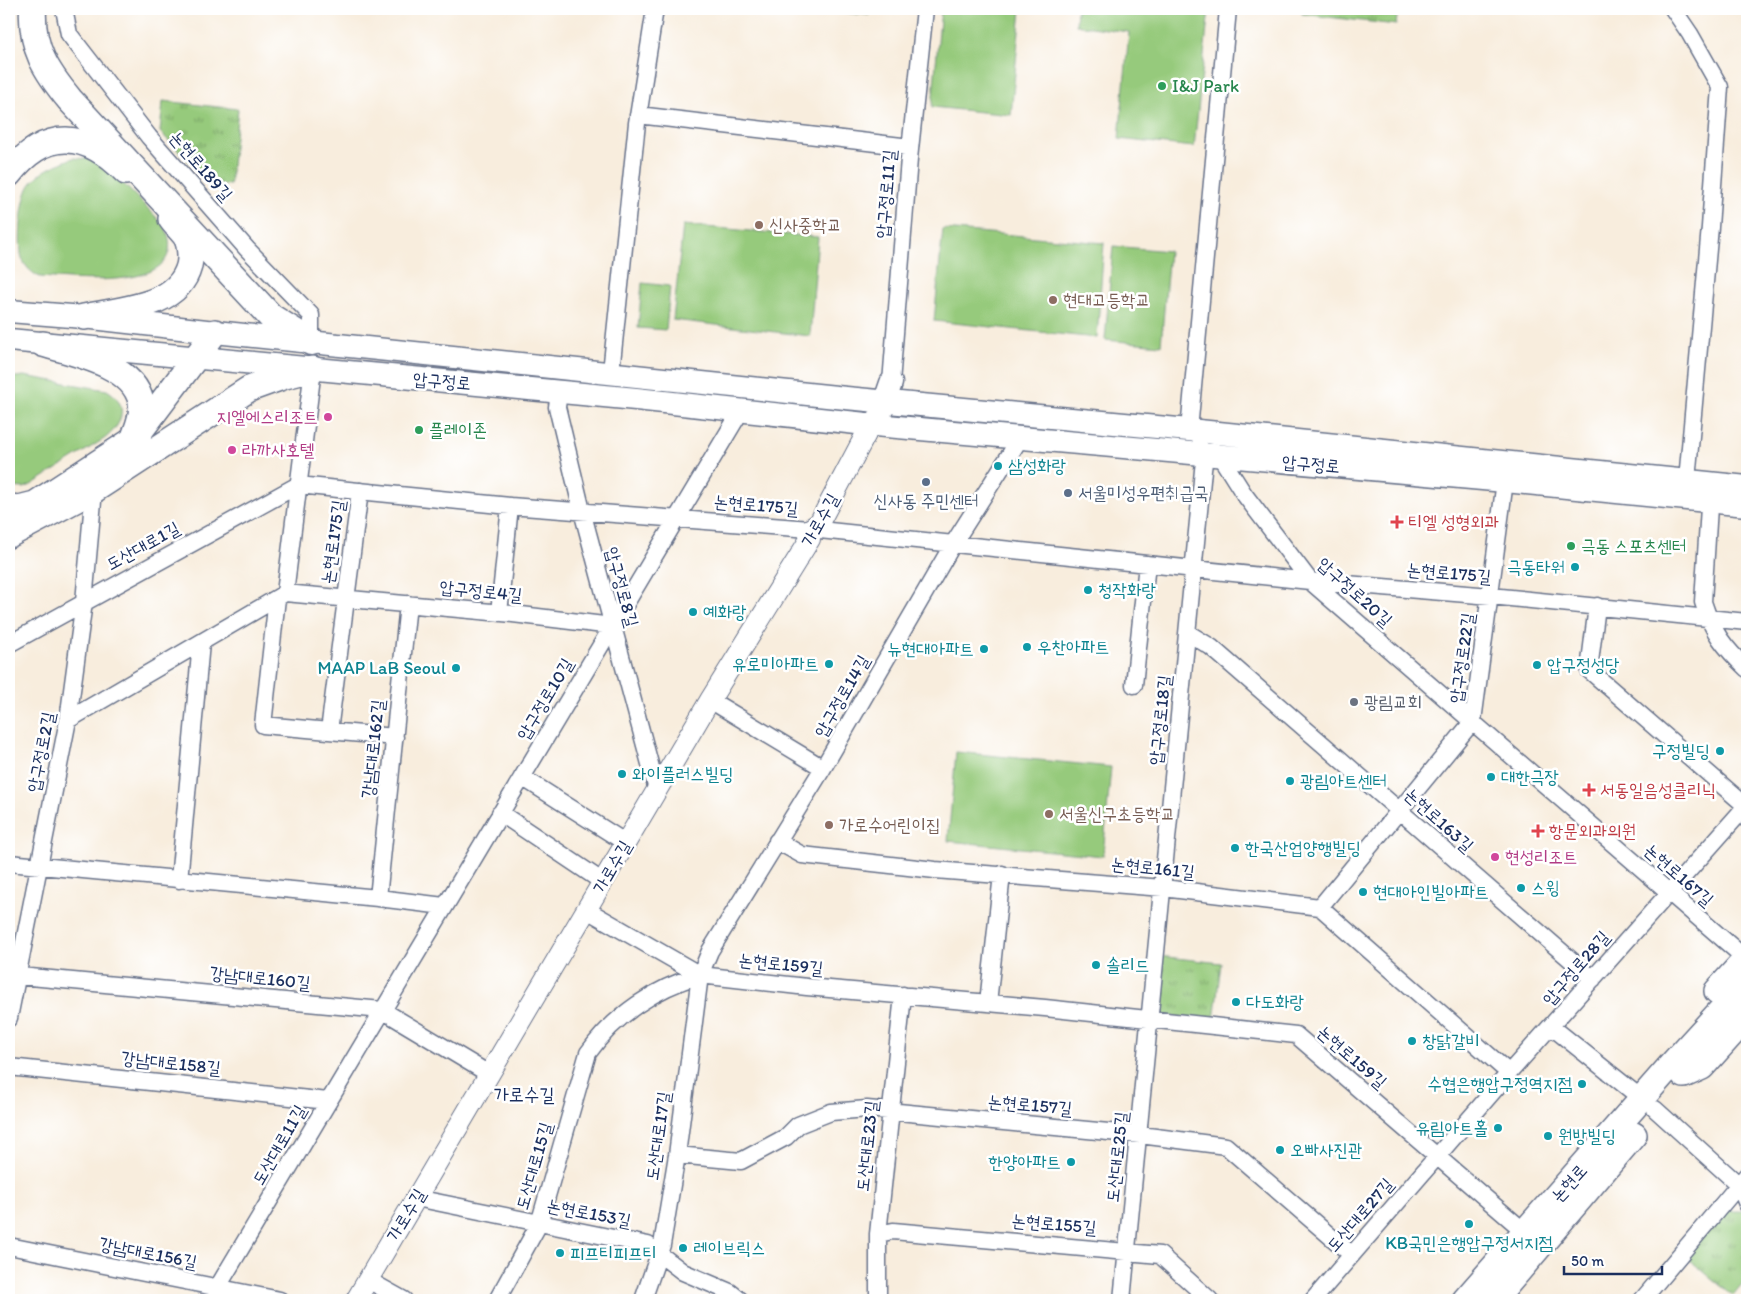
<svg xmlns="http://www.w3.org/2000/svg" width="1756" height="1309" font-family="Itim,'Poor Story',sans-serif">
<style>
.grass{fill:#96ca7b;stroke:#587c6c}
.park{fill:url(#park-tufts);stroke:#587c6c}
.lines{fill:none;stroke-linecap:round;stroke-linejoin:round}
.minor-casing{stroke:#68728a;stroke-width:19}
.tertiary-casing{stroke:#68728a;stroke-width:22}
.secondary-casing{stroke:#68728a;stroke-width:25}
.primary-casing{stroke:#68728a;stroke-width:28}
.trunk-casing{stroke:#68728a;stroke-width:29}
.minor{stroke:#fff;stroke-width:16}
.tertiary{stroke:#fff;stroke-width:20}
.secondary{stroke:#fff;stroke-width:22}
.primary{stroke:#fff;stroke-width:25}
.trunk{stroke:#fff;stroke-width:26}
.leisure-dot{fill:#2e9e5b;stroke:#fff;stroke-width:2}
.education-dot{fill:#8d6e63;stroke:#fff;stroke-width:2}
.hotel-dot{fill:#d1479c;stroke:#fff;stroke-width:2}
.culture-dot{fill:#0f9aa8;stroke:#fff;stroke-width:2}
.service-dot{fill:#5c6f8a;stroke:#fff;stroke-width:2}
.health-dot{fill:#e0444e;stroke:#fff;stroke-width:2}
.worship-dot{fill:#6b7280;stroke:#fff;stroke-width:2}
.labels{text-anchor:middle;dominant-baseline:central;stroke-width:5;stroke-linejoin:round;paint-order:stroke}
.leisure-label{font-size:18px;fill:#27864d;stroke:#fff;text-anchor:start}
.street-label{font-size:18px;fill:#1b2f5e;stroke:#fff}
.education-label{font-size:18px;fill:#785e54;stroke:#fff;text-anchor:start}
.hotel-label{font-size:18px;fill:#b23c85;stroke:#fff;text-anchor:start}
.culture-label{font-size:18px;fill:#0d838f;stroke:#fff;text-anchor:start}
.service-label{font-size:18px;fill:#4e5e75;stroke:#fff;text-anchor:start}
.health-label{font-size:18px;fill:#be3a42;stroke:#fff;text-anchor:start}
.worship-label{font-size:18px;fill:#5b616d;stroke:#fff;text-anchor:start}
.neighbourhood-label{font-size:19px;fill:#1b2f5e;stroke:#fff}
</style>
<defs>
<pattern id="park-tufts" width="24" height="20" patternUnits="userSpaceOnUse" patternTransform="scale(1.25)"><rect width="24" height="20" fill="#96ca7b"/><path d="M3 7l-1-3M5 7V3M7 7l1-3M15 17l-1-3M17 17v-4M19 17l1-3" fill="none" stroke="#7aa468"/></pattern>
</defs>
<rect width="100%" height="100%" fill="#fff"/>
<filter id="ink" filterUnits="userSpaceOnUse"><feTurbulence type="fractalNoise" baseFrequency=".02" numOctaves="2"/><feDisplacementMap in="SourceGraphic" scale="10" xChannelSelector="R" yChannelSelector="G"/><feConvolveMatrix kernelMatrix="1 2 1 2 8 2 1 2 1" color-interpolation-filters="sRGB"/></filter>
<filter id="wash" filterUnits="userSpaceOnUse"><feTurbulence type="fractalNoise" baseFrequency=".0096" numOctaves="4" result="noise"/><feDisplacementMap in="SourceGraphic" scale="20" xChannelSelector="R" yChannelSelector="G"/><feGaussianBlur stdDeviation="1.12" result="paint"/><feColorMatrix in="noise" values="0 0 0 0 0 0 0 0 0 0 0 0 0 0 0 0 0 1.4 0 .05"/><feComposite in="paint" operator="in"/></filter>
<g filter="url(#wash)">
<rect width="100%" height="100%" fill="#f8eddd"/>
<path class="grass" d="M941,9h80l-10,106 -79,-8z
M1077,9h132l-15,138 -75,-8 10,-107 -53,-7z
M73,158l18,1 18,10 56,57c29,68 -89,53 -125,51 -9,-4 -17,-12 -19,-23 -2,-17 0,-55 9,-69 10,-15 28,-21 43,-27z
M683,225l135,12 -8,99 -137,-16z
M943,229l161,14 -7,95 -163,-17z
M1113,246l56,5 -8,94 -56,-5z
M642,283l28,3 -4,44 -28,-2z
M24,376l83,14c23,14 16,35 -3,49l-73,46 -7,3 -15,-1v-109z
M956,752l155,15 -8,89 -155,-15z"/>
<path class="park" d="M802,9h68l-1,6z
M1302,9h96l-2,16 -94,-11z
M163,101l75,8 -8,76 -20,-2 -50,-51z
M1158,956l63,7 -7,58 -63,-7z
M1724,1211h22l1,4v64l-14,17 -47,-39z"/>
</g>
<g filter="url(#ink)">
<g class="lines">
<g class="minor-casing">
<path id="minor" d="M64,9l5,25 80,103 98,112 64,66v27
M1673,9l17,25 30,53 -10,140 -24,264
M638,115l272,32
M313,369l-28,224 -8,5 -14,127 132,12
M611,372l26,-249 18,-114
M891,383l18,-224 16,-150
M559,392l-2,15 25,104 75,279
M1189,430l39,-421
M1214,451l6,5 24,38 66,87 436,378
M1710,491l-7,111c10,31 21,45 44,67
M285,593l228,21 99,12
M1597,606l-8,64 157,136
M499,613l11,-107
M1188,633l23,14 382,332
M9,644l289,-159 212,21 300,23 500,52 181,15 256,26
M1134,685l13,-121
M710,700l113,68
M68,720l209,-122
M329,731l31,-240
M522,777l104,66
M500,813l103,69
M777,841l25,14 133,15 228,18 157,19 189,166
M9,863l369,35 66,8
M179,880l22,-237
M378,898l30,-294
M1320,907l153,-186 32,-240
M587,910l113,65 107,12 238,21 251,27 229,197
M9,975l373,35 107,64
M988,1003l14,-129
M9,1018l59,-298 16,-118 10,-112
M1552,1027l90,72
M9,1067l319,34
M1655,1109l84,76 8,19
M677,1155l64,6 45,-24 12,-12 33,-13 36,-3 273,26 86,11 126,109
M416,1198l232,47 35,27 47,20 10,8
M878,1234l15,-3 267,24 50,45
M9,1246l271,54
M368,1280l36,20
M210,1300l532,-891
M497,1300l42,-76 49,-171c27,-38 67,-65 112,-78
M643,1300l19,-55 15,-90 23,-180 10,-24 113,-183 130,-224 68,-107
M878,1300v-66l25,-239
M1122,1300l81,-830 2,-15 -6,-9
M1313,1300l196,-227 238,-268
M1642,1300l105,-125"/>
</g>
<g class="tertiary-casing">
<path id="tertiary" d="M356,1300l354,-600 100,-161v-10l9,-6 47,-89"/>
</g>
<g class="secondary-casing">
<path id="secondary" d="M9,311l75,6 131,15 631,66 343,32 558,57
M9,340l627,59 239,26 630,56 242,24
M880,415l11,-32"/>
</g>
<g class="primary-casing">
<path id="primary" d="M9,174c37,-47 77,-43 117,-2
M84,317c35,-8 94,-9 105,-51 2,-8 1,-22 -3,-29 -4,-6 -11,-12 -15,-18
M138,434l77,-102
M9,507l10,1 16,-4 98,-64c4,-12 11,-25 8,-38 -7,-37 -67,-49 -98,-58
M9,535l85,-45 155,-101 36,-13 28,-7
M1717,991l30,-33
M1684,1075l18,-8 45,-50
M1465,1300l206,-235 76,-83
M1494,1300l140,-165"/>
</g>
<g class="trunk-casing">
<path id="trunk" d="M33,9c-2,39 13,62 37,91l201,217 40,25"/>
</g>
<use href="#minor" class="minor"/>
<use href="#tertiary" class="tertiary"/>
<use href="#secondary" class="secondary"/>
<use href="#primary" class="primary"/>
<use href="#trunk" class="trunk"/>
</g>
</g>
<g class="leisure-dot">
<circle cx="1162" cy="86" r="5"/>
<circle cx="419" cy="430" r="5"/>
<circle cx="1571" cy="546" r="5"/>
</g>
<g class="education-dot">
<circle cx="759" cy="225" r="5"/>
<circle cx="1053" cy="300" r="5"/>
<circle cx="1049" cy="814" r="5"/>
<circle cx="829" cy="825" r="5"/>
</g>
<g class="hotel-dot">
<circle cx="328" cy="417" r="5"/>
<circle cx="232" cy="450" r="5"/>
<circle cx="1495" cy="857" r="5"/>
</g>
<g class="culture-dot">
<circle cx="998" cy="466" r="5"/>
<circle cx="1575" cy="567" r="5"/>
<circle cx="1088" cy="590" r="5"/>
<circle cx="693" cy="612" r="5"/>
<circle cx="1027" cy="647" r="5"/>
<circle cx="984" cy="649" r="5"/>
<circle cx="829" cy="664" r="5"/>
<circle cx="1537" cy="665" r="5"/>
<circle cx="456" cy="668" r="5"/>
<circle cx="1720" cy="751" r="5"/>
<circle cx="622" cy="774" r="5"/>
<circle cx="1491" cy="777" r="5"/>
<circle cx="1290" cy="781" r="5"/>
<circle cx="1235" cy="848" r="5"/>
<circle cx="1521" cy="888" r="5"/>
<circle cx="1363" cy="892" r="5"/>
<circle cx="1096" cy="965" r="5"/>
<circle cx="1236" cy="1002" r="5"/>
<circle cx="1412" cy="1041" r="5"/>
<circle cx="1582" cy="1084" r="5"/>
<circle cx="1498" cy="1128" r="5"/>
<circle cx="1548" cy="1136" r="5"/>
<circle cx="1280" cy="1150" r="5"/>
<circle cx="1071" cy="1162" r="5"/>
<circle cx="1469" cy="1224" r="5"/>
<circle cx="683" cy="1248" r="5"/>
<circle cx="560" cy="1253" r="5"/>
</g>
<g class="service-dot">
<circle cx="926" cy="482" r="5"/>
<circle cx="1068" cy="493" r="5"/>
</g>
<g class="health-dot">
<path d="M1394.5 514.5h5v5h5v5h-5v5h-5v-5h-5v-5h5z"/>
<path d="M1586.5 782.5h5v5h5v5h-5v5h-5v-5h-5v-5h5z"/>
<path d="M1535.5 823.5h5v5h5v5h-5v5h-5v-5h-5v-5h5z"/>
</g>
<circle class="worship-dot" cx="1354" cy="702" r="5"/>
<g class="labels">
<g class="leisure-label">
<text x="1172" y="86">I&amp;J Park</text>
<text x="429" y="430">플레이존</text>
<text x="1581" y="546">극동 스포츠센터</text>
</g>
<g class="street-label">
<text transform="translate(201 166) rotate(49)">논현로189길</text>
<text transform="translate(886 194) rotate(-85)">압구정로11길</text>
<text transform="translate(442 381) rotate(5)">압구정로</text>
<text transform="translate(1311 464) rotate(5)">압구정로</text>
<text transform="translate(756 505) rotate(5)">논현로175길</text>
<text transform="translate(820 520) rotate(-61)">가로수길</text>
<text transform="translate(333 542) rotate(-82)">논현로175길</text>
<text transform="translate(143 546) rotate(-29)">도산대로1길</text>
<text transform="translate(1449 573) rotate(5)">논현로175길</text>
<text transform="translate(622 587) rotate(75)">압구정로8길</text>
<text transform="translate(481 591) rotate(6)">압구정로4길</text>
<text transform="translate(1355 592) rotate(42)">압구정로20길</text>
<text transform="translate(1462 658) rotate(-82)">압구정로22길</text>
<text transform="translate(842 696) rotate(-60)">압구정로14길</text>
<text transform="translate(545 699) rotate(-59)">압구정로10길</text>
<text transform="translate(1160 720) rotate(-84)">압구정로18길</text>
<text transform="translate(373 749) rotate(-84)">강남대로162길</text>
<text transform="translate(41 752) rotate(-79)">압구정로2길</text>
<text transform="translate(1439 820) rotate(42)">논현로163길</text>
<text transform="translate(612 867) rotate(-60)">가로수길</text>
<text transform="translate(1153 868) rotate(6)">논현로161길</text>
<text transform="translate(1679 875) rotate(41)">논현로167길</text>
<text transform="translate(781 964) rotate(6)">논현로159길</text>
<text transform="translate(1576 968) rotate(-49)">압구정로28길</text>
<text transform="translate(260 978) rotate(6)">강남대로160길</text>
<text transform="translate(1352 1057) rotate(41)">논현로159길</text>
<text transform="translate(171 1063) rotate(6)">강남대로158길</text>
<text transform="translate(1030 1105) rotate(5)">논현로157길</text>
<text transform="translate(658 1136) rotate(-82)">도산대로17길</text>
<text transform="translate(279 1145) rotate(-60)">도산대로11길</text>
<text transform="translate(867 1146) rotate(-84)">도산대로23길</text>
<text transform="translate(1117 1157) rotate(-84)">도산대로25길</text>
<text transform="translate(534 1166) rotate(-74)">도산대로15길</text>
<text transform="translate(1569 1183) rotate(-48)">논현로</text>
<text transform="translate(589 1213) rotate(11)">논현로153길</text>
<text transform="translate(406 1215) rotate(-59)">가로수길</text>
<text transform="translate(1360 1215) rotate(-49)">도산대로27길</text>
<text transform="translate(1054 1224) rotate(5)">논현로155길</text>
<text transform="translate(148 1253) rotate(11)">강남대로156길</text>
</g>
<g class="education-label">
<text x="769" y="225">신사중학교</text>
<text x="1063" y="300">현대고등학교</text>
<text x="1059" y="814">서울신구초등학교</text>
<text x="839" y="825">가로수어린이집</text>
</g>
<g class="hotel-label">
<text x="318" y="417" text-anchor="end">지엘에스리조트</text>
<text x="242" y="450">라까사호텔</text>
<text x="1505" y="857">현성리조트</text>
</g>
<g class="culture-label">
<text x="1008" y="466">삼성화랑</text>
<text x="1565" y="567" text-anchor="end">극동타워</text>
<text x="1098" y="590">청작화랑</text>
<text x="703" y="612">예화랑</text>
<text x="1037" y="647">우찬아파트</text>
<text x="974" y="649" text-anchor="end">뉴현대아파트</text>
<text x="819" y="664" text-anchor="end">유로미아파트</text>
<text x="1547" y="665">압구정성당</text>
<text x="446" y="668" text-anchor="end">MAAP LaB Seoul</text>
<text x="1710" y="751" text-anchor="end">구정빌딩</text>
<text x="632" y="774">와이플러스빌딩</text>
<text x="1501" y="777">대한극장</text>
<text x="1300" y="781">광림아트센터</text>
<text x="1245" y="848">한국산업양행빌딩</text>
<text x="1531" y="888">스윙</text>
<text x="1373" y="892">현대아인빌아파트</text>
<text x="1106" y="965">솔리드</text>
<text x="1246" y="1002">다도화랑</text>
<text x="1422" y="1041">창닭갈비</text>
<text x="1572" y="1084" text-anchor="end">수협은행압구정역지점</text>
<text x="1488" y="1128" text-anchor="end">유림아트홀</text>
<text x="1558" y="1136">원방빌딩</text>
<text x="1290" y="1150">오빠사진관</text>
<text x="1061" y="1162" text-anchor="end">한양아파트</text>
<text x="1469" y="1243" text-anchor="middle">KB국민은행압구정서지점</text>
<text x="693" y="1248">레이브릭스</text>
<text x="570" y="1253">피프티피프티</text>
</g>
<g class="service-label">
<text x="1078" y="493">서울미성우편취급국</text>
<text x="926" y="501" text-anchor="middle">신사동 주민센터</text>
</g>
<g class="health-label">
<text x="1408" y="522">티엘 성형외과</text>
<text x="1600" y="790">서동일음성클리닉</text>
<text x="1549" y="831">항문외과의원</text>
</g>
<g class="worship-label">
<text x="1364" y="702">광림교회</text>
</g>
<g class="neighbourhood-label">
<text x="524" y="1094">가로수길</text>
</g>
</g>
<rect width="1756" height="1309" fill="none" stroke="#fff" stroke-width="30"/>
<path d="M1564 1266v8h98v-8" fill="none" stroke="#1b2f5e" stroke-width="2.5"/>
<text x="1571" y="1266" font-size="15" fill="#1b2f5e" stroke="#ffffff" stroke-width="4" paint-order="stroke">50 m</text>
</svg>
